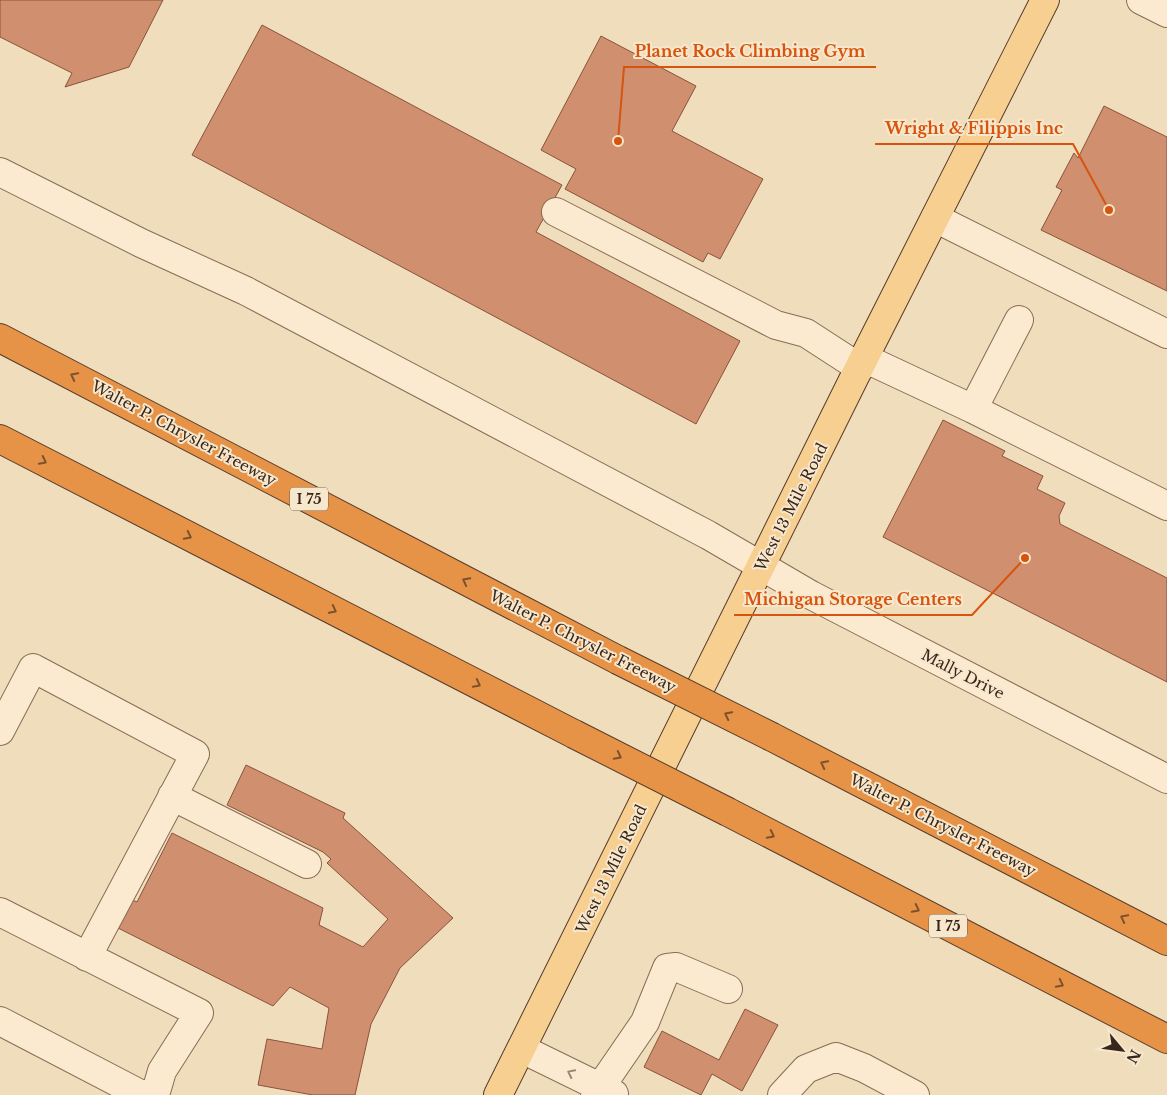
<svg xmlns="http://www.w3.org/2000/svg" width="1167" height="1095" font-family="'Libre Baskerville',serif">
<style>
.building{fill:#d09070;stroke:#89533a}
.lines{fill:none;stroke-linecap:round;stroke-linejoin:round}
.minor-casing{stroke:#886c55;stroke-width:30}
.major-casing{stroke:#553b2a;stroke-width:30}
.highway-casing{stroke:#553b2a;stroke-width:30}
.minor{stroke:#fbead0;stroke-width:28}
.major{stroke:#f6cf91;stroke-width:28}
.highway{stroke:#e69347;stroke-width:28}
.highway-bridge-casing{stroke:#553b2a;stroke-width:30;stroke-linecap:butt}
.highway-bridge{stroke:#e69347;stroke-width:28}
.oneway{stroke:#7d522d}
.oneway2{stroke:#998876}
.labels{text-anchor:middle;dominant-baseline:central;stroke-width:4;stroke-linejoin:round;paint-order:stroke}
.shield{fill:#f7e7cc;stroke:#716050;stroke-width:1}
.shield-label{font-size:14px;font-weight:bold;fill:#37261b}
.street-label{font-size:15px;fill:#37261b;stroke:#f7e7cc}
.leader{fill:none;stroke:#d6540e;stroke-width:2}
.callout-dot{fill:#d6540e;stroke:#f7e7cc;stroke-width:2}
.callout-label{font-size:16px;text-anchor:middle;font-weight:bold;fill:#d6540e;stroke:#f7e7cc;stroke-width:4;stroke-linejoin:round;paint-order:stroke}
</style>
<rect width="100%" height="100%" fill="#f0ddbc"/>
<path class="building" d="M0,0h163l-34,67 -64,20 7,-14 -72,-36z
M262,25l300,160 -26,47 204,109 -44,83 -504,-269z
M601,36l95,50 -24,45 91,48 -43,80 -12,-6 -5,9 -138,-73 11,-20 -35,-19z
M1104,106l63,31v154l-126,-61 21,-40 -6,-3 18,-34 4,5z
M943,420l62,31 -3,5 41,20 -6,13 28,14 -6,13 1,8 107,54v104l-284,-145z
M246,765l99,48 -2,5 110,100 -53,50 -29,56 -16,71h-42l-55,-10 9,-46 55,10 7,-41 -39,-21 -17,19 -159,-80 14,-28 9,4 35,-69 151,75 -4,17 44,22 25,-28 -61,-56 4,-4 -8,-7 -96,-47z
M745,1009l33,16 -36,66 -30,-17 -11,21 -57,-28 18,-36 57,29z"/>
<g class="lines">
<g class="minor-casing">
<path id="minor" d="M1141,0l26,13
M0,172l141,71 105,48 462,244 103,60 356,184
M556,212l220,113 30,8 54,35
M935,218l232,116
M864,358l109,51 46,-89
M973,409l194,97
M0,731l33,-63 162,86 -108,203
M172,796l135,68
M0,912l199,101 -37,58 -7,24
M0,1021l142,74
M522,1049l92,45
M595,1095l50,-73 22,-54 9,-1 52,22
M782,1095l24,-26 30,-12 28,11 51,27"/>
</g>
<g class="major-casing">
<path id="major" d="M498,1095l366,-737 181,-358"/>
</g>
<g class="highway-casing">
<path id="highway" d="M0,338l618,322
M0,439l574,295
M772,737l395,204
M728,812l439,227"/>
</g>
<use href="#minor" class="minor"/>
<use href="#major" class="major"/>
<use href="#highway" class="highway"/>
<g class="highway-bridge-casing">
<path id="highway-bridge" d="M618,660l154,77
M574,734l154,78"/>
</g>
<use href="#highway-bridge" class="highway-bridge"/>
</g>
<defs><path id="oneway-chevron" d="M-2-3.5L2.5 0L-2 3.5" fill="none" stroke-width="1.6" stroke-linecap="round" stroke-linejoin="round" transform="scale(1.25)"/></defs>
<g class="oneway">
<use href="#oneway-chevron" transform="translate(74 376) rotate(-153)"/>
<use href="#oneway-chevron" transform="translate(43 461) rotate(27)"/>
<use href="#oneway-chevron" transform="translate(188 536) rotate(27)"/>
<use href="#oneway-chevron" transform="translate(466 581) rotate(-152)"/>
<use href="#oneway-chevron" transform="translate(333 610) rotate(27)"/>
<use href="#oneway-chevron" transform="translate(477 684) rotate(27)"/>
<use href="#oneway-chevron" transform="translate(728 715) rotate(-153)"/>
<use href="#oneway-chevron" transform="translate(618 756) rotate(27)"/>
<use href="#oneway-chevron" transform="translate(824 764) rotate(-153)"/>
<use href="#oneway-chevron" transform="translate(771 835) rotate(27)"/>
<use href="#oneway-chevron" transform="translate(916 909) rotate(27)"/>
<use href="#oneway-chevron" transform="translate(1124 918) rotate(-153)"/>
<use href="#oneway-chevron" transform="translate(1060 984) rotate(27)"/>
</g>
<use class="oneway2" href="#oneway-chevron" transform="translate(571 1073) rotate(-154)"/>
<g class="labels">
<g class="shield">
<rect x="290" y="487.5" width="38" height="23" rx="4"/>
<rect x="929" y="914.5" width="38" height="23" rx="4"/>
</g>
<g class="shield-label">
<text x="309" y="499">I 75</text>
<text x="948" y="926">I 75</text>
</g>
<g class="street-label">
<text transform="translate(184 433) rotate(28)">Walter P. Chrysler Freeway</text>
<text transform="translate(791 507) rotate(-63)">West 13 Mile Road</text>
<text transform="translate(583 641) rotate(27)">Walter P. Chrysler Freeway</text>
<text transform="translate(963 674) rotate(27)">Mally Drive</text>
<text transform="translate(943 825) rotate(27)">Walter P. Chrysler Freeway</text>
<text transform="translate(611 869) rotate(-64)">West 13 Mile Road</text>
</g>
</g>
<path class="leader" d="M618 141L624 67H876M1109 210L1073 144H875M1025 558L972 615H734"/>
<g class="callout-dot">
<circle cx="618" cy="141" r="5"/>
<circle cx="1109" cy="210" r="5"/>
<circle cx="1025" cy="558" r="5"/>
</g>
<g class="callout-label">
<text x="750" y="57">Planet Rock Climbing Gym</text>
<text x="974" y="134">Wright &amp; Filippis Inc</text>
<text x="853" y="605">Michigan Storage Centers</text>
</g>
<g transform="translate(1122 1050) rotate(119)" stroke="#f7e7cc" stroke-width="4" paint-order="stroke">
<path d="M0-4L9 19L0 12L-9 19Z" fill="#37261b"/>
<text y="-8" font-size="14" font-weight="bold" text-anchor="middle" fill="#37261b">N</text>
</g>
</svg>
